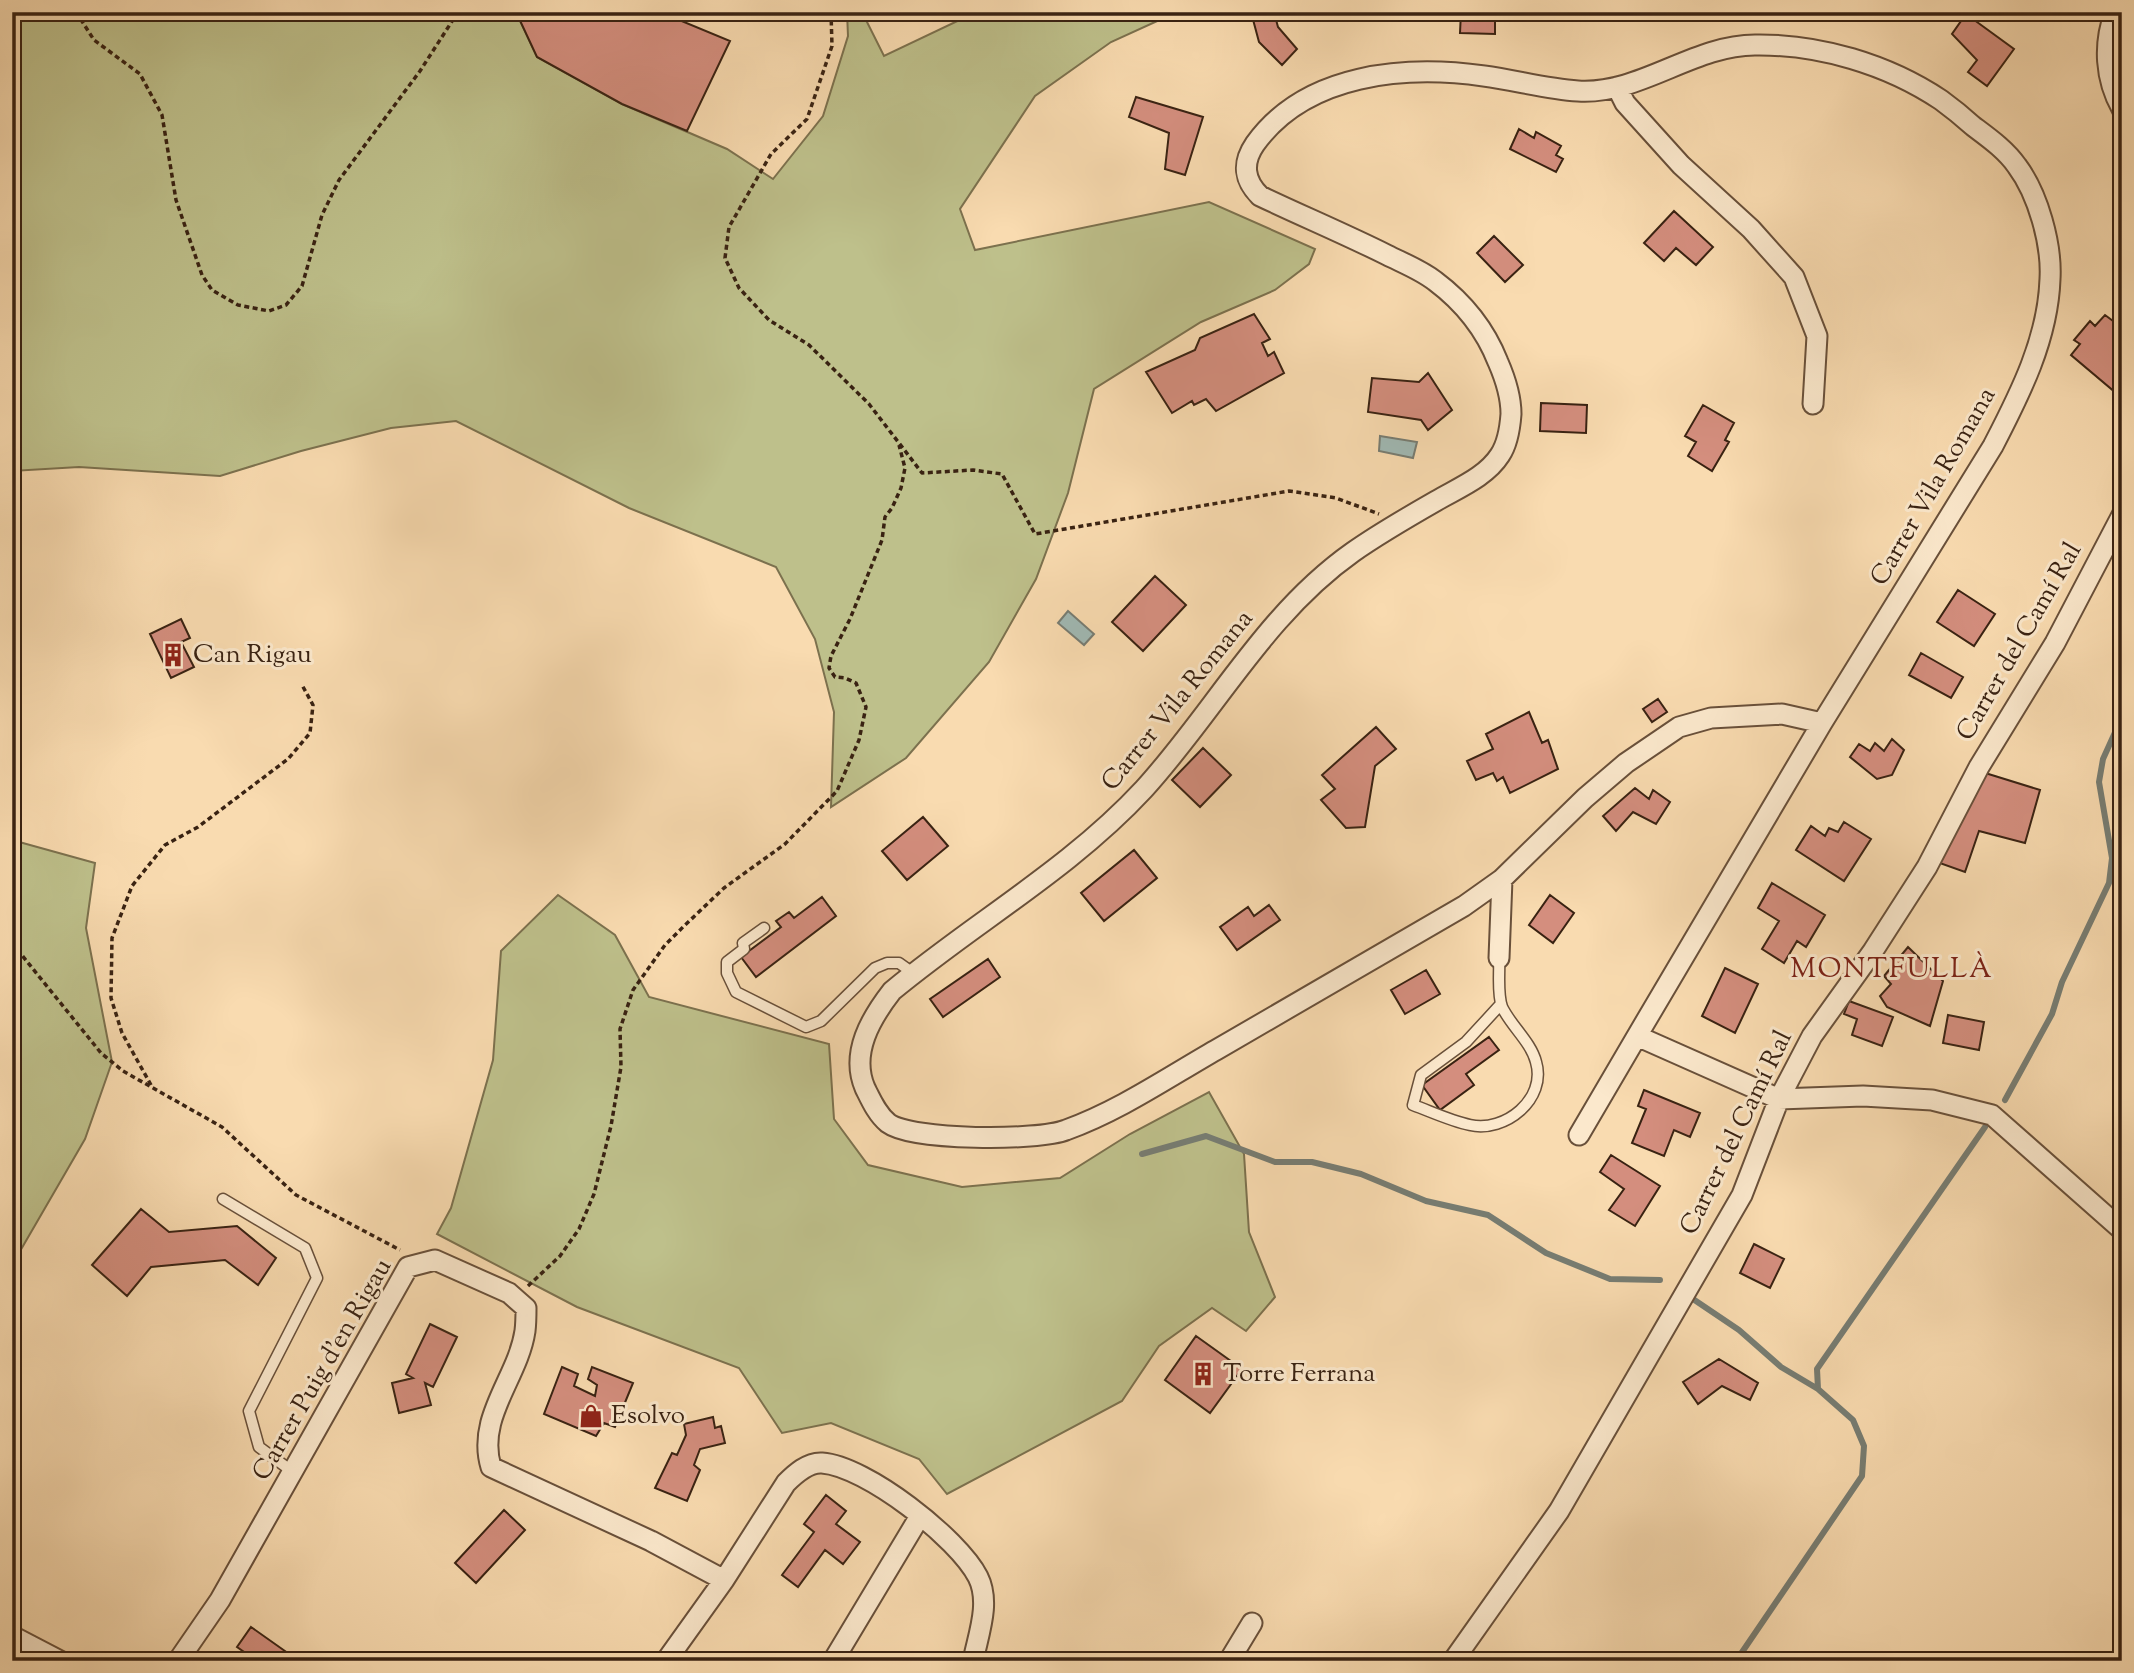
<svg xmlns="http://www.w3.org/2000/svg" width="2134" height="1673" font-family="'Sorts Mill Goudy',serif">
<style>
.green{fill:#bec08b;stroke:#7c714e;stroke-width:2}
.water{fill:#a0b9b4;stroke:#777d73;stroke-width:2}
.lines{fill:none;stroke-linecap:round;stroke-linejoin:round}
.stream{stroke:#777d73;stroke-width:6}
.building{fill:#d48e7e;stroke:#392212;stroke-width:2}
.service-casing{stroke:#69503a;stroke-width:13}
.minor-casing{stroke:#69503a;stroke-width:23}
.path{stroke:#392212;stroke-width:3.5;stroke-dasharray:5 3.5;stroke-linecap:butt}
.service{stroke:#fbe8cc;stroke-width:10}
.minor{stroke:#fbe8cc;stroke-width:19}
.labels{text-anchor:middle;dominant-baseline:central;stroke-width:6;stroke-linejoin:round;paint-order:stroke}
.street-label{font-size:26px;fill:#392212;stroke:#fbe8cc}
.poi-label{font-size:26px;fill:#392212;stroke:#fbe8cc;text-anchor:start}
.neighbourhood-label{font-size:28px;letter-spacing:2px;fill:#7a1f14;stroke:#fbe8cc}
</style>
<rect width="100%" height="100%" fill="#f9dbb0"/>
<filter id="stains"><feTurbulence type="fractalNoise" baseFrequency=".00286" numOctaves="4"/><feColorMatrix values="0 0 0 0 .2 0 0 0 0 .09 0 0 0 0 .02 0 0 0 .5 -.17"/></filter>
<radialGradient id="worn" r=".72"><stop offset=".6" stop-color="#630" stop-opacity="0"/><stop offset="1" stop-color="#630" stop-opacity=".3"/></radialGradient>
<path class="green" d="M12,12h504l21,45 85,47 105,45 46,30 50,-63 25,-80 -1,-24h15l22,44 86,-41 43,-3h164l-66,30 -76,54 -75,113 15,41 234,-48 106,47 -6,15 -34,26 -74,32 -107,67 -26,104 -32,86 -47,83 -83,96 -75,49 3,-95 -19,-73 -39,-72 -147,-59 -173,-87 -65,7 -90,23 -81,25 -141,-9 -67,4z
M12,840l83,23 -9,65 26,134 -27,77 -73,126z
M558,895l57,40 34,62 180,47 5,75 34,46 94,22 98,-9 70,-44 79,-42 35,62 5,78 26,65 -29,34 -34,-23 -53,38 -37,55 -175,93 -28,-35 -88,-36 -49,10 -43,-65 -162,-61 -140,-73 14,-26 42,-148 8,-109z"/>
<path class="water" d="M1380,436l37,6 -4,16 -34,-7z
M1068,611l26,23 -10,11 -26,-22z"/>
<g class="lines">
<path class="stream" d="M2005,1100l47,-86 10,-32 47,-99 3,-25 -13,-76 4,-23 19,-42
M1142,1154l64,-18 69,26h37l49,12 65,27 62,14 58,38 64,26 50,1
M1693,1299l46,31 42,37 37,22
M1736,1661l126,-185 2,-30 -11,-26 -35,-31 -1,-20 168,-242"/>
</g>
<path class="building" d="M516,12h144l70,29 -43,90 -65,-27 -85,-47z
M1251,12h23l4,15 19,22 -15,16 -23,-23z
M1461,12h34v22l-35,-1z
M1966,14l48,35 -27,37 -19,-14 9,-12 -25,-26z
M1136,97l67,20 -18,58 -20,-6 4,-36 -40,-16z
M1519,129l15,9 2,-6 25,14 -5,9 7,4 -7,13 -46,-23z
M1674,211l39,36 -17,18 -20,-17 -12,13 -20,-18z
M1494,236l29,29 -18,17 -28,-29z
M1254,314l16,25 -8,4 6,13 6,-4 10,21 -68,38 -10,-12 -12,6 -2,-4 -20,12 -26,-41 49,-22 5,-12z
M2105,315l12,9 5,-6v80l-51,-43 9,-11 -6,-4 16,-19 5,5z
M1428,373l24,37 -24,20 -7,-10 -53,-8 4,-34 47,4z
M1541,403l46,2 -1,28 -46,-2z
M1703,405l31,18 -9,17 4,2 -17,29 -24,-15 8,-14 -11,-6z
M1155,576l31,29 -43,46 -31,-29z
M1958,590l37,24 -21,32 -37,-24z
M181,619l9,19 -9,4 13,25 -23,11 -21,-44z
M1921,653l42,24 -12,21 -42,-23z
M1658,699l9,13 -15,10 -9,-13z
M1529,712l13,31 6,-3 10,29 -48,24 -7,-16 -6,4 -4,-8 -17,7 -9,-19 26,-12 -7,-15z
M1376,727l20,22 -21,17 -10,61 -19,1 -25,-28 14,-11 -13,-14z
M1892,739l12,11 -12,25 -15,4 -27,-22 9,-13 11,7 5,-8 9,8z
M1203,748l28,27 -31,32 -28,-27z
M1982,772l58,18 -15,53 -46,-12 -14,41 -31,-11z
M1635,788l14,11 4,-9 17,12 -14,22 -23,-12 -17,19 -13,-15z
M923,817l25,29 -41,34 -25,-29z
M1844,822l27,17 -27,42 -48,-31 15,-24 14,10 4,-8 9,4z
M1134,850l23,28 -53,43 -23,-28z
M1772,883l53,32 -19,32 -9,-6 -13,22 -22,-14 17,-28 -21,-13z
M1550,895l24,18 -21,30 -24,-18z
M822,897l14,19 -80,61 -15,-20 40,-30 -5,-6 13,-9 5,6z
M1269,905l11,15 -43,30 -17,-23 28,-20 6,9z
M1908,947l35,34 -13,45 -43,-19 -7,-11 11,-12 -7,-8z
M988,959l12,18 -57,40 -13,-18z
M1725,968l33,16 -23,49 -33,-17z
M1426,970l14,24 -35,20 -14,-24z
M1849,1001l44,16 -11,29 -30,-11 5,-16 -13,-5z
M1948,1015l36,7 -5,28 -36,-7z
M1489,1037l10,13 -33,24 8,11 -34,25 -18,-25z
M1644,1090l56,23 -10,24 -16,-7 -10,26 -32,-13 14,-34 -8,-3z
M1611,1155l49,31 -25,40 -26,-16 15,-21 -24,-17z
M141,1209l28,23 68,-6 39,32 -18,27 -33,-25 -74,7 -24,29 -35,-31z
M1754,1244l30,15 -14,29 -30,-15z
M430,1324l27,13 -24,50 -8,-4 6,22 -32,8 -7,-30 21,-5 -7,-4z
M1196,1336l46,33 -32,44 -45,-33z
M1719,1359l39,24 -8,17 -28,-14 -24,18 -15,-22z
M562,1367l16,7 -4,12 21,10 2,-11 -9,-6 4,-12 41,16 -18,44 -11,-4 -8,13 -52,-22z
M713,1417l2,11 6,-2 4,17 -25,6 -6,16 6,5 -13,31 -32,-13 17,-35 5,2 9,-20 -2,-11z
M826,1495l20,16 -10,13 24,18 -17,22 -18,-14 -27,37 -16,-12 32,-43 -10,-8z
M504,1510l21,20 -49,53 -21,-20z
M251,1627l48,34h-42l-20,-14z"/>
<g class="lines">
<g class="service-casing">
<path id="service" d="M764,928l-21,15 1,6 -17,13v11l9,19 70,35 15,-6 54,-53 12,-5h12l14,10
M1499,958c1,15 -2,35 3,49 9,19 29,35 34,55 11,37 -31,71 -66,63 -19,-4 -38,-13 -57,-20l8,-30 45,-33 35,-38
M223,1199l82,49 12,30 -68,133 10,36 34,25"/>
</g>
<g class="minor-casing">
<path id="minor" d="M2115,12c-12,32 -10,67 7,97
M1617,87l8,16 56,62 70,64 43,48 23,59 -4,68
M1822,723l-40,-9 -71,4 -32,9 -53,36 -41,35 -83,81 -38,27c-83,48 -166,96 -248,144 -49,28 -97,61 -150,80 -28,11 -154,11 -178,-7 -11,-9 -17,-23 -23,-35 -15,-35 6,-70 27,-97 83,-69 178,-122 252,-202 71,-78 121,-175 209,-237 27,-19 55,-35 83,-51 22,-13 50,-24 64,-46 8,-12 10,-27 11,-41 0,-18 -6,-36 -13,-52 -13,-33 -35,-60 -63,-81 -14,-11 -32,-18 -48,-26 -42,-21 -85,-39 -127,-59 -16,-16 -18,-33 -5,-52 51,-71 150,-79 229,-68 31,4 62,13 94,15 62,4 115,-46 177,-46 64,-1 132,19 186,55 11,8 22,17 32,26 16,12 33,24 44,40 21,28 35,78 33,113 -2,60 -30,115 -57,167l-171,277 -185,313 142,63 84,-3 69,4 60,15 130,115
M1499,958l3,-79
M1579,1135l58,-99
M12,1636l48,25
M178,1661l42,-61 188,-333 27,-7 74,33 17,15c0,8 0,15 -1,23 -7,47 -49,86 -34,136l160,74 73,39
M666,1661l58,-81 62,-97c9,-9 22,-21 36,-20 44,3 136,75 156,114 13,26 0,58 -5,84
M833,1661l87,-145
M1229,1661l23,-38
M1453,1661l106,-150 183,-316 37,-96 33,-63 61,-85 54,-84 52,-100 76,-124 67,-128"/>
</g>
<path class="path" d="M76,12l18,28 46,34 22,41 14,85 26,75 10,15 26,15 31,6 17,-6 16,-19 20,-71 17,-35 81,-109 38,-59
M831,12l1,34 -25,73 -36,35 -42,73 -4,31 14,30 30,32 40,25 60,59 53,69 51,-3 29,4 33,60 254,-43 47,7 43,16
M12,943l89,110 22,18 99,56 74,68 104,55
M151,1085l-29,-52 -11,-35 1,-60 20,-52 33,-41 33,-18 90,-68 22,-26 3,-28 -11,-20
M528,1286l32,-30 19,-27 15,-35 17,-68 10,-59 -1,-38 13,-39 32,-45 18,-18 41,-39 61,-44 52,-53 22,-51 7,-33 -10,-24 -11,-5 -10,-1 -6,-9 2,-12 19,-37 32,-79 3,-23 7,-9 9,-20 4,-20 -6,-23"/>
<use href="#service" class="service"/>
<use href="#minor" class="minor"/>
</g>
<defs>
<g id="building-bare" transform="scale(1.89)"><path d="M-4-6H4V6H1V3H-1V6H-4ZM-2.5-4.3h1.7v1.8h-1.7ZM.8-4.3h1.7v1.8H.8ZM-2.5-1h1.7V.8h-1.7ZM.8-1h1.7V.8H.8Z" fill="#8f2418" stroke="#fbe8cc" stroke-width="2.5" paint-order="stroke"/></g>
<g id="shop-bare" transform="scale(1.89)"><path d="M-5-2.5h2.3a2.7 3.5 0 0 1 5.4 0H5L5.5 6h-11ZM-1.5-2.5h3a1.5 2.3 0 0 0-3 0Z" fill="#8f2418" stroke="#fbe8cc" stroke-width="2.5" paint-order="stroke"/></g>
</defs>
<g fill-rule="evenodd">
<use href="#building-bare" x="173" y="655"/>
<use href="#building-bare" x="1203" y="1374"/>
<use href="#shop-bare" x="591" y="1416"/>
</g>
<g class="labels">
<g class="street-label">
<text transform="translate(1934 487) rotate(-60)">Carrer Vila Romana</text>
<text transform="translate(2020 642) rotate(-60)">Carrer del Camí Ral</text>
<text transform="translate(1178 701) rotate(-51)">Carrer Vila Romana</text>
<text transform="translate(1737 1133) rotate(-64)">Carrer del Camí Ral</text>
<text transform="translate(323 1370) rotate(-60)">Carrer Puig d'en Rigau</text>
</g>
<g class="poi-label">
<text x="193" y="655">Can Rigau</text>
<text x="1223" y="1374">Torre Ferrana</text>
<text x="611" y="1416">Esolvo</text>
</g>
<g class="neighbourhood-label">
<text x="1892" y="970">MONTFULLÀ</text>
</g>
</g>
<rect width="2134" height="1673" fill="none" stroke="#f9dbb0" stroke-width="42"/>
<rect x="14" y="14" width="2106" height="1645" fill="none" stroke="#392212" stroke-width="3.5"/>
<rect x="21" y="21" width="2092" height="1631" fill="none" stroke="#392212" stroke-width="2"/>
<rect width="100%" height="100%" filter="url(#stains)"/>
<rect width="100%" height="100%" fill="url(#worn)"/>
</svg>
